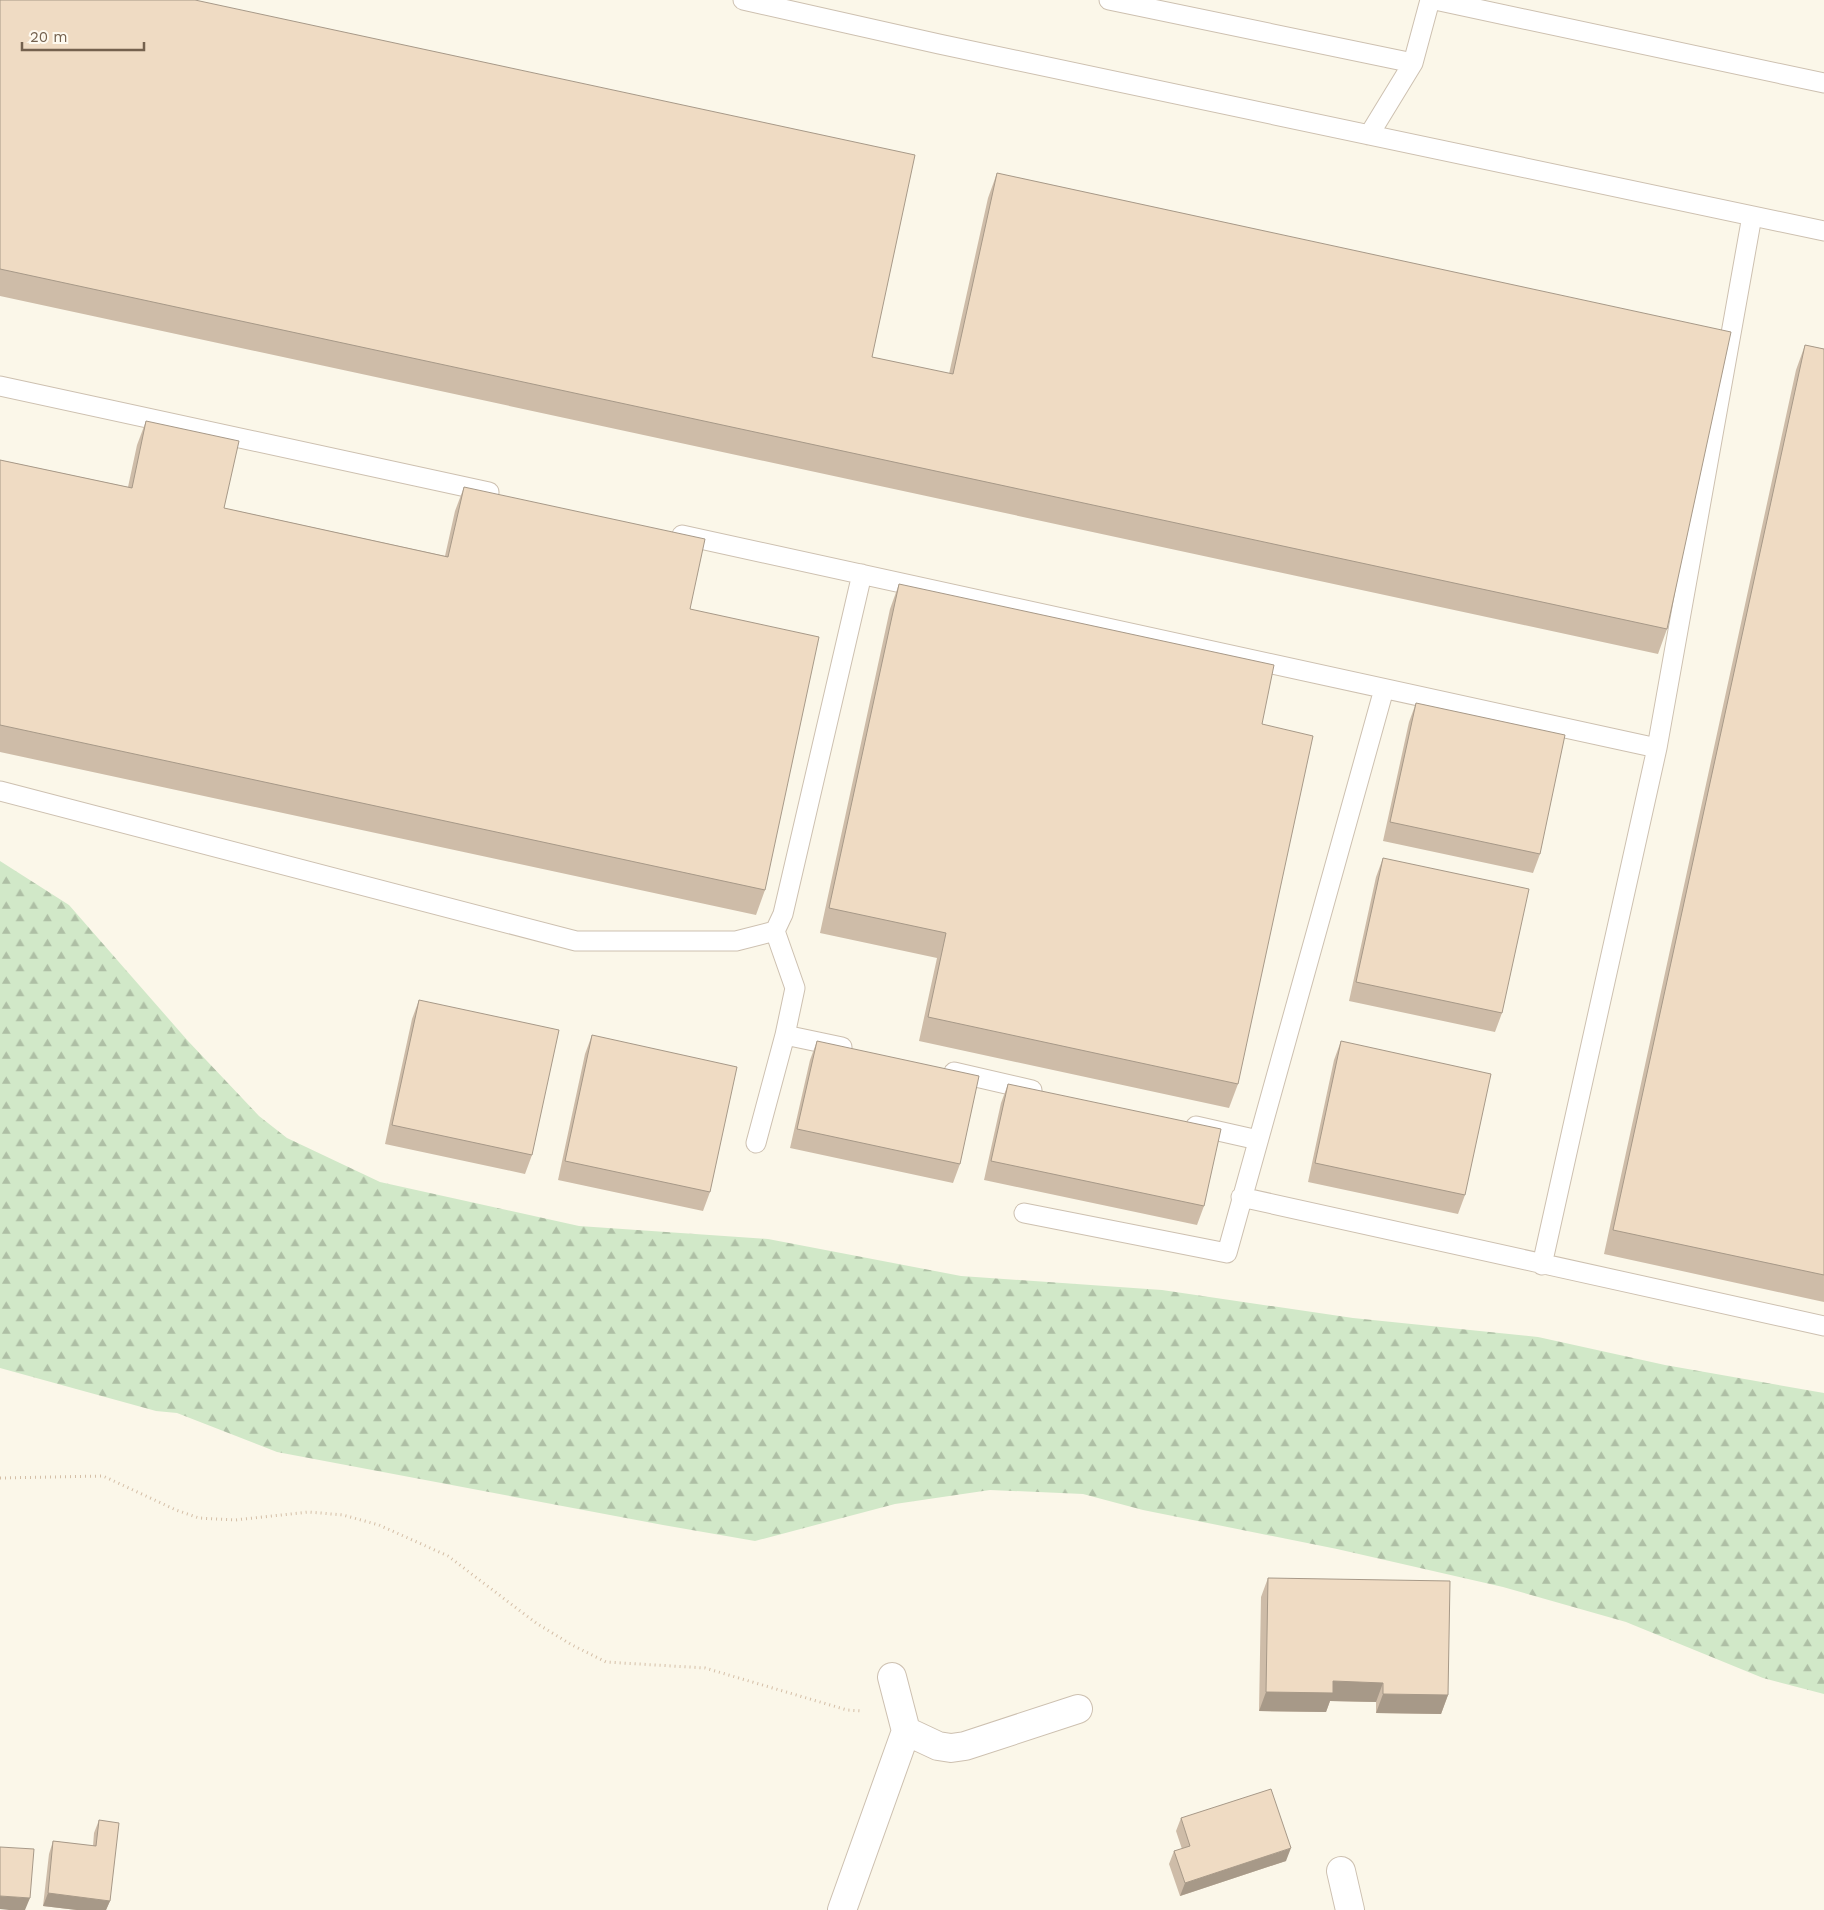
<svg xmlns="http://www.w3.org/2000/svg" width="1824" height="1910" font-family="'Work Sans',sans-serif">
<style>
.forest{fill:url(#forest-firs)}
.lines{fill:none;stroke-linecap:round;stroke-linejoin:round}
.lane-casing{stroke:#cdc0b0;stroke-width:21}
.street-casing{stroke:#cdc0b0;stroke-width:30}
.path{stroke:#d4bea6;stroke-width:3;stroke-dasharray:1 4;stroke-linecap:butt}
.lane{stroke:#fff;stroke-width:19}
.street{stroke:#fff;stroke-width:28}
.wall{fill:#cebca8}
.shaded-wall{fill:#a79988}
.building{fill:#efdbc3;stroke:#a79988}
</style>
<defs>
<pattern id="forest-firs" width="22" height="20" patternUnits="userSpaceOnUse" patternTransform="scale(1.25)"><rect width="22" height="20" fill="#d1e8c8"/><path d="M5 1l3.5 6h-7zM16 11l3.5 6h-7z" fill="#aebfa5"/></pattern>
</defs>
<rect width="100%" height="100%" fill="#fbf7e9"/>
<path class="forest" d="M0,861l69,44 119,136 71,75 28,22 93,44 199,44 189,13 193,37 201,14 191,28 185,19 127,28 159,28v301l-61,-16 -137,-56 -123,-35 -166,-38 -194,-39 -60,-16 -93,-4 -95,14 -140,37 -92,-16 -386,-73 -100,-39 -21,-2 -156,-43z"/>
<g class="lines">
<g class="lane-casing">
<path id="lane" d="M743,0l196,44 885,187
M1109,0l304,63
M1435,0l389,83
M1369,135l44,-72 17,-63
M0,386l489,106
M682,535l975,213
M0,791l576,150h160l39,-10 8,-17 79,-340
M785,1035l57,12
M954,1072l78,18
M1196,1126l62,14
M756,1143l29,-108 10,-47 -20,-57
M1241,1197l583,129
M1024,1213l203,40 157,-564
M1542,1265l115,-517 95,-532"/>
</g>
<g class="street-casing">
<path id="street" d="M892,1677l14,54 32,15 13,2 14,-2 113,-37
M1341,1871l9,39
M842,1910l64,-179"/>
</g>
<path class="path" d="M0,1478l103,-2 73,34 23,8 36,2 74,-8 34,3 36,10 69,31 88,67 36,22 34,17 99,6 142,42 16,1"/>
<use href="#lane" class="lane"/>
<use href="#street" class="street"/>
</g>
<path class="wall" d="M0,0l872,357 77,17 39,-176 9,-25 670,456 -9,25 -1658,-358z
M1805,345l19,4v953l-220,-48 192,-884z
M146,421l78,87 221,48 10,-45 9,-24 226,122 75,281 -9,25 -756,-163v-292l128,27 9,-42z
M899,584l363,140 -24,360 -9,24 -310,-67 18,-83 -117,-25 70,-324z
M1416,703l124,151 -7,19 -150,-32 26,-119z
M1383,858l119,155 -7,19 -146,-31 27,-124z
M419,1000l113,155 -7,19 -140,-30 27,-125z
M592,1035l118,157 -7,19 -145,-31 27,-126z
M817,1041l143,123 -7,19 -163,-35 20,-88z
M1341,1041l124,154 -7,19 -150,-32 26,-122z
M1008,1084l196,122 -7,19 -213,-45 17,-77z
M1268,1578l180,117 -7,19 -65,-1v-11l-46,-1 -4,11 -67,-1 2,-114z
M1181,1818l105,43 -106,35 -11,-32 5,-13 8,-2 -6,-18z
M99,1820l11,81 -4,9h-29l-34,-4 6,-52 4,-13 40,5 1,-13z"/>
<path class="shaded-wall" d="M1333,1681l50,2 -7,19 -46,-1 -4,11 -67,-1 7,-19z
M1383,1694l65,1 -7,19 -65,-1z
M1291,1848l-5,13 -106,35 5,-13z
M48,1893l62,8 -4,9h-29l-34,-4z
M0,1896l30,2 -5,12h-16l-9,-1z"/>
<path class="building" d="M0,0h195l720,155 -43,202 81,17 44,-201 734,159 -64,297 -1667,-360z
M1805,345l19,4v926l-211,-45z
M146,421l93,20 -15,67 224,49 16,-70 241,52 -15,70 129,28 -54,253 -765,-165v-265l132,28z
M899,584l375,81 -12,59 51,12 -75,348 -310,-67 18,-84 -117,-25z
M1416,703l149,32 -25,119 -150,-32z
M1383,858l146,31 -27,124 -146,-31z
M419,1000l140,30 -27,125 -140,-30z
M592,1035l145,32 -27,125 -145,-31z
M817,1041l162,35 -19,88 -163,-35z
M1341,1041l150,33 -26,121 -150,-32z
M1008,1084l213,45 -17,77 -213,-45z
M1268,1578l182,3 -2,114 -65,-1v-11l-50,-2v12l-67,-1z
M1271,1789l20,59 -106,35 -11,-32 16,-5 -9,-28z
M99,1820l20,3 -9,78 -62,-8 5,-52 43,5z
M0,1847l34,2 -4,49 -30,-2z"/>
<path d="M22 42v8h122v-8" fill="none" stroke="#74614e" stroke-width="2.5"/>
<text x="30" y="42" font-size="15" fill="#74614e" stroke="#fefaf0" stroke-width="4" paint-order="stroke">20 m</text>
</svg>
